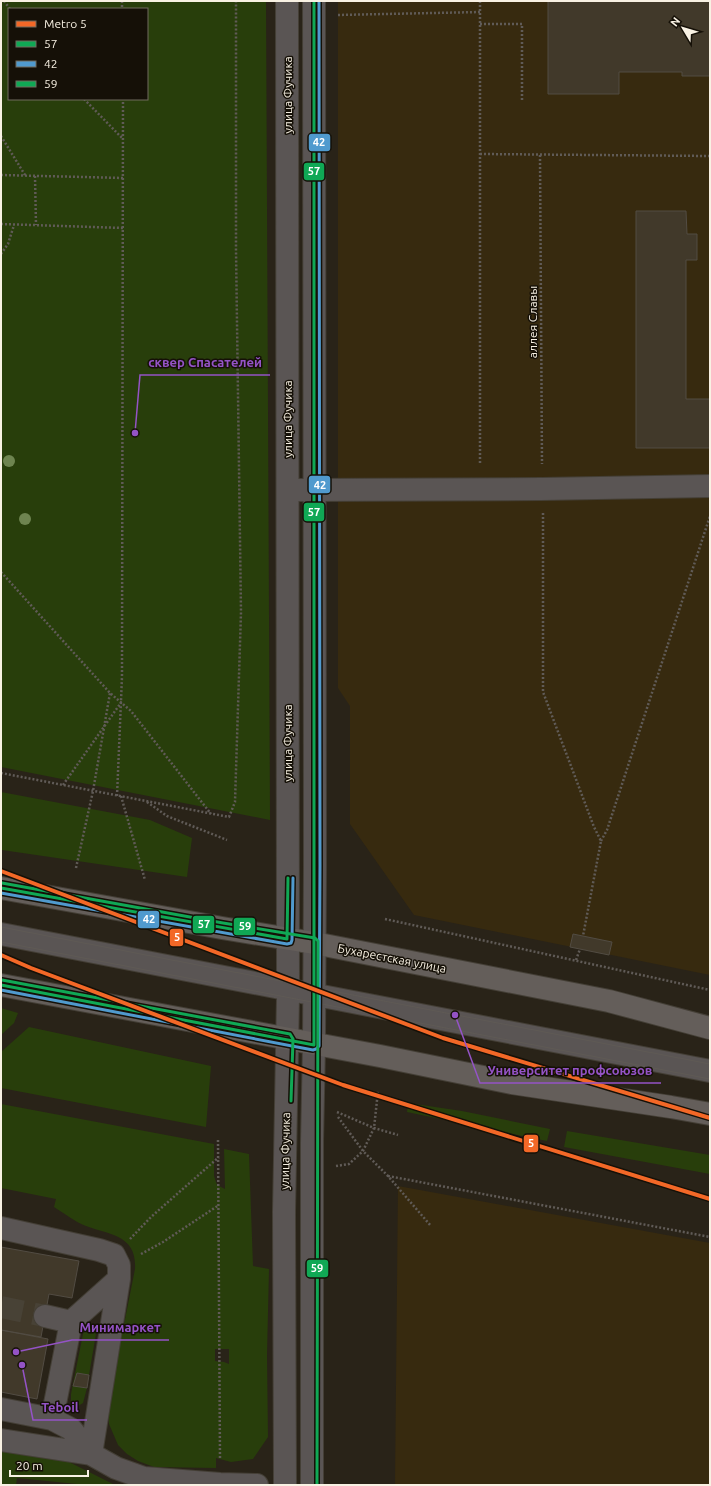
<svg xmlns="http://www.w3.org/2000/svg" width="711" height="1486" font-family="Ubuntu,sans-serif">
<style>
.built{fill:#372a0f}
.green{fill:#283e0b;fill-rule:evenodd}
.building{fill:#41392a;stroke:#524c43}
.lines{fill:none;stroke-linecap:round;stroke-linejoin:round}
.minor-tunnel{stroke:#484236;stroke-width:22;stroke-dasharray:22 11;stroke-linecap:butt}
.minor-casing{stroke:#443f36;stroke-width:24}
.major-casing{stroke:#443f36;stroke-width:24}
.path{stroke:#605b57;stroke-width:2.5;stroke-dasharray:2 2;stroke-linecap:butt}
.minor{stroke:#5a5554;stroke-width:22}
.major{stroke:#645e5a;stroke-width:22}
.tram{stroke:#5f5a55;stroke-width:1}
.bus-1-casing{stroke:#151007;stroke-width:6}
.bus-2-casing{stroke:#151007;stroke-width:6}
.bus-3-casing{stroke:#151007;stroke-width:6}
.bus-1{stroke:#10a855;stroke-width:3}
.bus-2{stroke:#509ace;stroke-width:3}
.bus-3{stroke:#10a855;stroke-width:3}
.metro-1-casing{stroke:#151007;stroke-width:7}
.metro-1{stroke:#f36827;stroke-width:4}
.tree{fill:#6e8450}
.labels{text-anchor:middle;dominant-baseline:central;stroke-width:3;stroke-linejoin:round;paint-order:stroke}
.street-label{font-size:12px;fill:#f8f1e3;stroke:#151007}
.leader{fill:none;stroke:#9453c6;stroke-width:1.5}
.callout-dot{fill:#9453c6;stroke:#151007;stroke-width:1.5}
.callout-label{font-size:13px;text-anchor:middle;font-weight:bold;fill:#9453c6;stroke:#151007;stroke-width:3;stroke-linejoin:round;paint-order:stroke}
.line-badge{stroke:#151007;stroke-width:1.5}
.badge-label{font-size:11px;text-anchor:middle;font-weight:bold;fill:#fff}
</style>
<rect width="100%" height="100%" fill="#292318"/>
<path class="built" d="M338,1h372v974l-296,-60 -64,-91v-118l-12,-18z
M398,1186l312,57v242h-315z"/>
<path class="green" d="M1,1h265l4,819 -269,-53zM9,9h138v90h-138z
M1,792l149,28 42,18 -5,39 -185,-27 -1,3z
M1,1008l17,5 -4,10 -13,12z
M29,1027l182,39 -5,61 -205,-39v-36z
M408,1103l54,8 88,18 -3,12 -140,-29z
M1,1104l213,40v32l3,9 8,4 -1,-40 25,5 4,112 16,3 -2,86 1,82 -15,22 -22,3 -15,-4v10l-62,-1 -16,-6 -11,-7 -9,-9 -9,-21 -1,-19 27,-136c2,-34 -25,-34 -49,-43 -11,-4 -22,-13 -32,-19l2,-8 -55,-11zM215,1349h14v15l-5,-2 -9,-1z
M567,1131l143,24v19l-146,-27z
M90,1323l5,2 2,3 -8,47 -12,-2 -3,13 13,2 -4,15 -5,3h-4l-3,-5v-7l13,-65 4,-5z
M1,1447l64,13 50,25h-28l-70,-7 -1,7h-15z"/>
<path class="building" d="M548,1h162v75h-28v-4h-63v22h-71z
M636,211h50l1,23h10v26h-11v139h24v49h-74z
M573,934l39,8 -3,13 -39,-8z
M1,1247l78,14 -7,37 -23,-4 -8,43 -40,-7z
M1,1330l47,9 -11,60 -36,-7z
M77,1373l12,2 -2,13 -14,-2z"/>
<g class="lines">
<path class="minor-tunnel" d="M1,1307l44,9"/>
<g class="minor-casing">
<path id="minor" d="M299,490l243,-1 168,-3
M1,934l709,137
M1,1228l98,22 15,5 5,10v14l-28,175 -90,-14
M45,1316l26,6
M1,1409l51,10 19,10 20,25 25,14 28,10 76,6 37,1
M52,1419l19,-97 48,-43
M285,1485l-1,-273 4,-215 -1,-996
M312,1485v-343l2,-97 1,-180 -1,-864"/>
</g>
<g class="major-casing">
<path id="major" d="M1,888l221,40 92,15 295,58 101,27
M1,985l379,71 132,27 159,24 39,7"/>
</g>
<path class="path" d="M4,1l6,8
M122,1v8
M480,1v463
M338,15l142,-3
M480,24h42v77
M84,99l39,40
M1,136l24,39
M480,154l230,2
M540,155l2,309
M1,175l122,3
M35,176l1,49
M1,224l122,4
M1,254l7,-10 6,-19
M543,513v179l51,135 7,14 -18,95
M1,572l109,121 21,18 80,103
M1,773l228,44 6,-15 6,-190 -5,-362v-249
M63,785l57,-81
M117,796l5,-119 1,-578
M121,796l24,84
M147,802l20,14 60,24
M601,841l6,-11 103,-314
M76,868l17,-77 17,-98
M385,919l325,71
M576,960l4,-11
M337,1112l37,16 24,7
M338,1117l25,34 25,25 43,50
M218,1140l2,319
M336,1166l13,-2 14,-13 11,-23 4,-37
M388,1176l322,61
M130,1239l21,-22 68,-60
M141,1254l22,-12 56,-37"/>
<use href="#minor" class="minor"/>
<use href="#major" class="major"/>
<path class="tram" d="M1,927l709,137
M1,942l709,137"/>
<g class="bus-1-casing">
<path id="bus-1" d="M1,888l286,51 1,-61
M1,985l313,60v-1044"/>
</g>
<g class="bus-2-casing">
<path id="bus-2" d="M1,893l286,51 4,-1 1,-3 1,-62
M1,990l312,60 3,-1 3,-3 1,-181 -1,-864"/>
</g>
<g class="bus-3-casing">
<path id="bus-3" d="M2,883l221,40 92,15 3,3 -1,544
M2,980l288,54 3,5 -2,62"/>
</g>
<use href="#bus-1" class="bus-1"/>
<use href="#bus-2" class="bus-2"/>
<use href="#bus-3" class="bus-3"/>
<g class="metro-1-casing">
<path id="metro-1" d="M1,871l442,167 267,80
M1,955l30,13 312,117 367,114"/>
</g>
<use href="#metro-1" class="metro-1"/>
</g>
<g class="tree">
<circle cx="9" cy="461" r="6"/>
<circle cx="25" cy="519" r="6"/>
</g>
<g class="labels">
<g class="street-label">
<text transform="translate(287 95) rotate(-90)">улица Фучика</text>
<text transform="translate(532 322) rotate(-90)">аллея Славы</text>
<text transform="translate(287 419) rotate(-90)">улица Фучика</text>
<text transform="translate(287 743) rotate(-90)">улица Фучика</text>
<text transform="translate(392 958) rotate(11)">Бухарестская улица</text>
<text transform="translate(285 1151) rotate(-89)">улица Фучика</text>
</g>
</g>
<path class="leader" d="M135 433L140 375H270M455 1015L480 1083H661M16 1352L72 1340H169M22 1365L33 1420H87"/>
<g class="callout-dot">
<circle cx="135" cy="433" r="4"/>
<circle cx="455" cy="1015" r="4"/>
<circle cx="16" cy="1352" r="4"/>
<circle cx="22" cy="1365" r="4"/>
</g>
<g class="callout-label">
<text x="205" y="367">cквер Спасателей</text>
<text x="570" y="1075">Университет профсоюзов</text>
<text x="120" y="1332">Минимаркет</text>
<text x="60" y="1412">Teboil</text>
</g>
<g class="line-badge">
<rect x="308" y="133" width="23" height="19" rx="4" fill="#509ace"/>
<rect x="303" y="162" width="22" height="19" rx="4" fill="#10a855"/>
<rect x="308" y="475" width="23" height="19" rx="4" fill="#509ace"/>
<rect x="303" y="502" width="22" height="20" rx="4" fill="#10a855"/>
<rect x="137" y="910" width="23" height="19" rx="4" fill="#509ace"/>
<rect x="192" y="915" width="23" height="19" rx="4" fill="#10a855"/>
<rect x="233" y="917" width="23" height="19" rx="4" fill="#10a855"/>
<rect x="169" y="928" width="15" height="19" rx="4" fill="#f36827"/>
<rect x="523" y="1134" width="16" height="19" rx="4" fill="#f36827"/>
<rect x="306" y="1259" width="23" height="19" rx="4" fill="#10a855"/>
</g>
<g class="badge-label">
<text x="319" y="146">42</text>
<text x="314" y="175">57</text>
<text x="320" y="489">42</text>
<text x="314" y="516">57</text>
<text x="149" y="923">42</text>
<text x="204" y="928">57</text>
<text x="245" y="930">59</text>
<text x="177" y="941">5</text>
<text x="531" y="1147">5</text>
<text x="317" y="1272">59</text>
</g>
<rect width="711" height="1486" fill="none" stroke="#f8f1e3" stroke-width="4"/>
<rect x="8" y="8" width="140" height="92" fill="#151007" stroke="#706a5f"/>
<rect x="16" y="21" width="20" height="6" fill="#f36827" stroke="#706a5f"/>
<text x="44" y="28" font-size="12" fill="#f8f1e3">Metro 5</text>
<rect x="16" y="41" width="20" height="6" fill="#10a855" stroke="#706a5f"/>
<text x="44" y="48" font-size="12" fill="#f8f1e3">57</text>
<rect x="16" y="61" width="20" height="6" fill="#509ace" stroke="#706a5f"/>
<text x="44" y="68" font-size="12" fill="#f8f1e3">42</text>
<rect x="16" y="81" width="20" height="6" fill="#10a855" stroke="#706a5f"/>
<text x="44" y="88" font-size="12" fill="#f8f1e3">59</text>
<g transform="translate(683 28) rotate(308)" stroke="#151007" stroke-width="3" paint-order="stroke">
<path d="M0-3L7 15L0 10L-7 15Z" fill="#f8f1e3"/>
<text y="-6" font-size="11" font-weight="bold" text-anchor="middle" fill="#f8f1e3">N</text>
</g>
<path d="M10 1470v6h78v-6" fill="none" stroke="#f8f1e3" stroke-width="2"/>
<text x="16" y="1470" font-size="12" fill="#f8f1e3" stroke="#151007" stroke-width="3" paint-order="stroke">20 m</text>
</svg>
